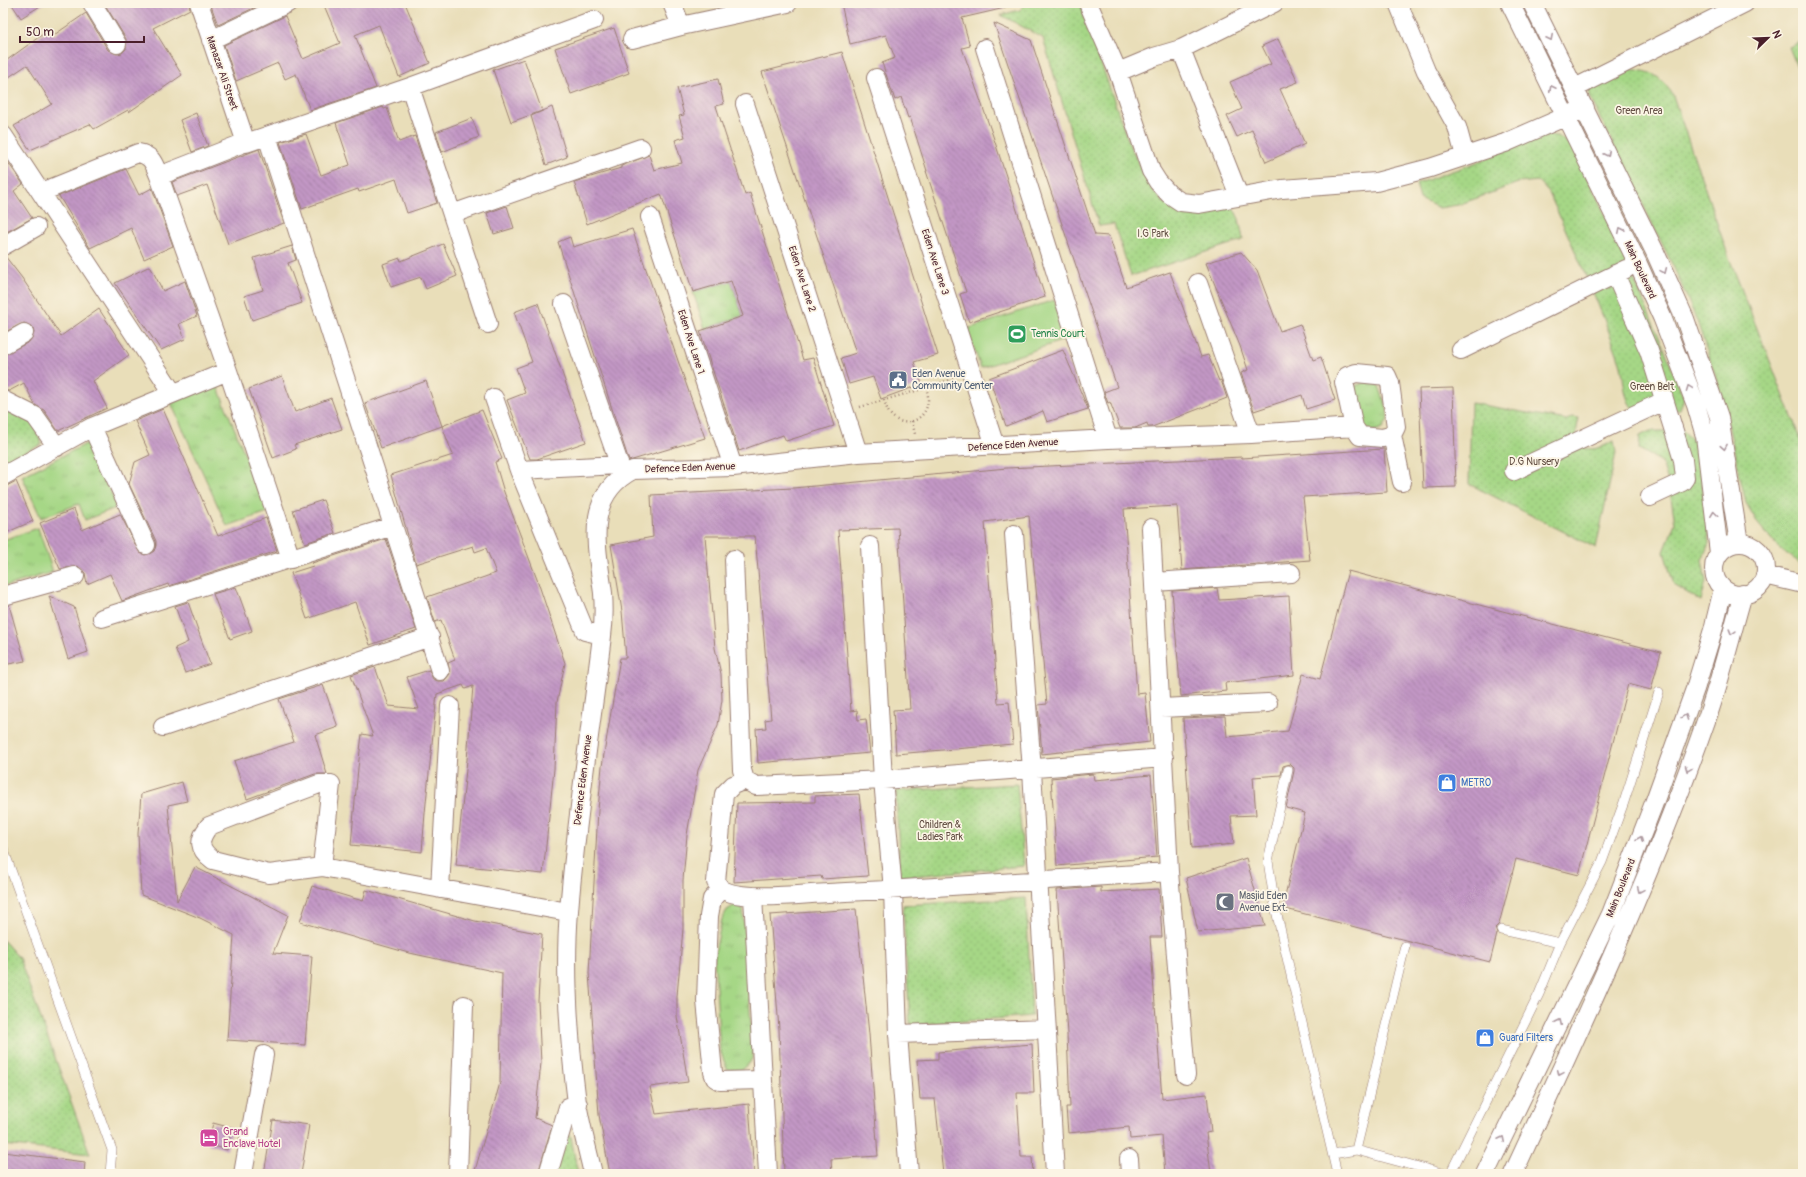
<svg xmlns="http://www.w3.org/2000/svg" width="1806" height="1177" font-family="Pangolin,sans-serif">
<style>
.grass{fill:url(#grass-tufts);stroke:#787b58}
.park{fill:url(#park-dots);stroke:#787b58}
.garden{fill:#a6d786;stroke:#787b58}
.building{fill:url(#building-back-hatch)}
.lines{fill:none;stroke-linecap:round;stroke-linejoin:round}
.lane-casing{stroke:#9a7e72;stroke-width:10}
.street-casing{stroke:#9a7e72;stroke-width:20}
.path{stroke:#9a7e72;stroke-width:2.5;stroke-dasharray:1 3;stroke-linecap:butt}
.lane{stroke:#fff;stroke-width:9}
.street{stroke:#fff;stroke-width:18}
.oneway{stroke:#ae9aa0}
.labels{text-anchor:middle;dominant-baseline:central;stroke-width:3.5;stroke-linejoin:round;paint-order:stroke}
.street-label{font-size:10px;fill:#4a1f2b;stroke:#fcf5e5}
.park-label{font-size:10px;fill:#614d42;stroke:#fcf5e5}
.leisure-label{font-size:10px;fill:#27864d;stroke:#fcf5e5;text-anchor:start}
.service-label{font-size:10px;fill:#4e5e75;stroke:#fcf5e5;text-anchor:start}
.shop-label{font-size:10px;fill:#366cbe;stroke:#fcf5e5;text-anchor:start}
.worship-label{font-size:10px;fill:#5b616d;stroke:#fcf5e5;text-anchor:start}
.hotel-label{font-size:10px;fill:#b23c85;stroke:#fcf5e5;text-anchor:start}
</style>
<defs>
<pattern id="grass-tufts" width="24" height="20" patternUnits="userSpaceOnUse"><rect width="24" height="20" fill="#a6d786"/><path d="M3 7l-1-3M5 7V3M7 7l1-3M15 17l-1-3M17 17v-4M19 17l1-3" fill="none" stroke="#90b874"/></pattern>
<pattern id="park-dots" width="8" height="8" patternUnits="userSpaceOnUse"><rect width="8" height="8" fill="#a6d786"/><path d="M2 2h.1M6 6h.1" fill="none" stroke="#90b874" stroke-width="1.8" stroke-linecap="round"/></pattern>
<pattern id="building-back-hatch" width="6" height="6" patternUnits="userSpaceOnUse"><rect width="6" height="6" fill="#c297c5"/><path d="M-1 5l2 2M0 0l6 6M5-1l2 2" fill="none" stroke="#a07ba0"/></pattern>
</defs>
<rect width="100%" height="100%" fill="#fcf5e5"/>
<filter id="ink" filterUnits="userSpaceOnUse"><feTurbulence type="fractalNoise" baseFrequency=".025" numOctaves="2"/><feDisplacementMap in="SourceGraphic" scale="8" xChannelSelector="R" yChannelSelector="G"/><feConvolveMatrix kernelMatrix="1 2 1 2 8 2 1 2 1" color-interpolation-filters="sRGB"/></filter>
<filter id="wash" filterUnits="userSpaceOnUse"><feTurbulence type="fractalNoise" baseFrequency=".012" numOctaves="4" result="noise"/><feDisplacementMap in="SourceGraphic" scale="16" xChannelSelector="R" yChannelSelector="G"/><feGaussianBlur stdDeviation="0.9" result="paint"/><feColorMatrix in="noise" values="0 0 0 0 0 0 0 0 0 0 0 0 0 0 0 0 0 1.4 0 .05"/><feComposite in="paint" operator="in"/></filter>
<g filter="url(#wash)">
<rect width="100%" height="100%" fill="#e9deb9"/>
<path class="grass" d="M731,281l12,35 -38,13 -12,-37z
M1366,382h7l6,4 8,22 1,11 -5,9c-5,2 -11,4 -16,1 -9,-6 -15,-34 -12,-43z
M217,385l51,127 -41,14 -56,-123z
M88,443l30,64 -33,13 -6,-16 -38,14 -19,-42z
M38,528l15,44 -50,15v-47z
M735,905l8,4 10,146c-4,14 -13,17 -26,14l-7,-19 -6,-93 8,-38 5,-9z"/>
<path class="park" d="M1027,3h53l50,143 22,43 11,13 16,5 53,-2 7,14 4,20 -3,2 -109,35 -17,-52 -15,2 -56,-188 -42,-23 19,-5z
M1803,41v40l-14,-34z
M1622,68c29,4 32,2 50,25l56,162 66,167 9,28v115l-23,-16 -21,-24 -13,-22 -25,-110 -24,-72 -23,-53 -83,-169 -2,-9z
M1548,135l10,1 15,11 39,82 55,126 17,43 -4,11c-11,1 -31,8 -42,3 -16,-8 -13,-35 -18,-50 -20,-58 -46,-113 -71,-169l-11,-12 -20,2 -60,22 -19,3 -19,-9 -4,-15 67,-24 56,-24z
M1471,403l96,17 5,-3 7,1c-9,32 9,38 35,23l2,12 -20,95 -127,-64z
M3,410l29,12 10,22 -39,19z
M1650,431h33l12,11 4,12 10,89 -7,17 4,21 -5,20 -27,-16 -10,-33 11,-29 -6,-38 -7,-23 -23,-13 1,-13z
M1017,784l7,82 -124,11 -4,-86z
M1026,898l6,118 -122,9 -7,-120z
M3,940l16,18 71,196 -87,-9z
M567,1134l4,3 7,37h-26z"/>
<path class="garden" d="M1054,300l13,39 -86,29 -14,-39z"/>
<g id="blocks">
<path class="building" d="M11,3h34l-24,15z
M104,3h85l1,6 -37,19 29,47 -53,37 -1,-2 -34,19 -4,-5 -60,26 -16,-24 38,-22 -25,-39 -24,16v-18l47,-34 4,6 32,-22 22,37 9,4 5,-1 4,-4v-10z
M210,3h54l-46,22z
M323,3h82l25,60 -31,14 -20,-52 -24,10 21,53 -66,22 -14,-36 -11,5 -7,-16 -42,18 -12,-36 61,-29 18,43 37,-16z
M841,3h163l1,5 -43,10 8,28 -8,2 32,91 51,158 -76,25 -9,-28 6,-2 -40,-121h1l-17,-54 -2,1 -7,-21 -6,3 -13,-37 13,-5 -9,-23 -36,9z
M994,23l37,17 64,195 14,1 17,51 44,-15 31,85 7,-2 11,26 2,-1 6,18 -75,29h-4l-1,-4 -12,5h-15l-10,-26 -2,1 -4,-11 13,-5z
M614,28l15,45 -58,21 -16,-46z
M1278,39l20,43 -18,7 25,55 -39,18 -14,-32 -15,7 -10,-21 15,-7 -12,-27 41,-18 -9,-18z
M842,52l96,303 -24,7 8,22 -41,15 -8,-22 -24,7 -8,-26 15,-5 -94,-281z
M524,59l18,52 -31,11 -18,-52z
M718,79l6,25 -8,2 29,89 5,-2 53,167 10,-2 21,68 -48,15 -3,-6 -44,16 -39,-120 43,-15 -12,-35 -38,11 -32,-98 -74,30 -13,-42 47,-14v-2l28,-11 5,15 28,-7 -7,-23 10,-3 -6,-21 5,-1 -7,-27z
M383,107l1,2 3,-1 12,34 16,-6 22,67 -30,10 -11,-34 -37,13 -1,-3 -56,20 -22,-67 26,-8 15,41 29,-10 -14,-42z
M552,107l15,50 -21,8 -15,-49z
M196,113l12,33 -16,6 -12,-32z
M472,118l7,19 -37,15 -6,-20z
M259,149l25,74 -56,21 -21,-59 -30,11 -5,-14z
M3,155l20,29 -9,7 18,27 -29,16z
M126,169l13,26 13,-7 21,58 -29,13 -13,-31 -41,20 -31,-52z
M507,206l7,22 -20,6 -7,-21z
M632,229l73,209 -76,23 -71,-219 12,-5 3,10z
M443,244l14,32 -31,13 -5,-12 -30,10 -8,-23 17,-6 1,3z
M292,246l4,14 -8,3 14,40 -50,17 -8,-24 19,-6 -9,-32z
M1241,252l16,18 23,61 20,-7 13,36 8,-3 14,43 -29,9 -4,-14 -48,16 -13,-38 7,-3 -8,-24 -34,-83z
M3,256h2l17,22 39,58 38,-27 30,46 -36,26 14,27 -49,23 -14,-21 -9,-5 -11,-22 -15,8 -6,-1v-35l26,-13 5,-9 -1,-6 -9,-4 -21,10z
M150,266l13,25 22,-10 12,35 -18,8 6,15 -24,11 -46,-67z
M538,303l48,139 -49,17h-7l-23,-59 18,-7 -9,-25 16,-6 -18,-50z
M1063,350l25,59 -41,13 -4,-11 -37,15 -17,-48z
M282,376l13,36 36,-14 11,31 -48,16 2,4 -23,9 -24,-69z
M426,381l16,45 -61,22 -16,-45z
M1453,388l3,99 -33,1 -4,-99z
M163,409l55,127 48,-18 11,33 -108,35 -1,-2 -46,17 -12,-27 -23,10 -2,-11 -7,-7 -18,3 -20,-46 34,-14 8,21 38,-16 20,39 5,2 9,-4 2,-5v-5l-27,-57 6,-22 15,-7 -15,-34z
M482,410l20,49 -7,3 9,30 34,90 27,81 -8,39 -3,67 -11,105 -87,-9 11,-105 6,-74 -8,3 -2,-4 -26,9 -12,119 -3,39 -71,-7 7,-77 4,-34 11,2 -22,-61 24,-8 14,39 30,3 -12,-32 22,-7 4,9 5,2h6l6,-7 -2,-11 7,-3 -14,-40 -6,2 -8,-25 69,-24 -10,-25 -11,4 -2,-6 -57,18 -25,-89 62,-20 -11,-29z
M1384,449l3,43 -84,5 7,63 -128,10 -5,-64 -53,3 13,185 8,-1 5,49 -108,12 -4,-49 9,-1 -18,-188 -44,6 13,181 11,-1 4,42 -117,10 -3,-44 17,-1 -12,-181 -60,2 13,181 6,-1 1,10 8,-1 4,34 -112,10 -2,-34 10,-1 -1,-8 6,-1 -16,-183h-50l10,112 6,26 1,26 -4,25 -20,45 -11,65 -4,45v49l-6,67v20l11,66 -38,5 6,27 93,-10 5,70h-144l-11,-59 -10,-142 9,-163 4,-44 18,-108h6l-4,-47 -11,-66 42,-8 -2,-42 142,-7 214,-20 235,-11v1z
M16,481l17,40 -30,13v-46z
M323,500l12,33 -30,10 -12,-33z
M386,539l30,90 -46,16 -15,-43 -48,17 -16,-46 22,-7 -1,-3z
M1348,571l313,81 -10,38 -23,-6 -49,191 -63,-16 -17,65 -4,4 2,6 -7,28 -208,-54 23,-95 -19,-5 8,-37v-3l-4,-4 -7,2 -2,9 -28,2 3,38 -25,1 3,28 -42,4 -9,-130 42,-2 2,21 61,-6 15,-57 17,5z
M236,587l16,44 -22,8 -17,-45z
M1217,588l2,12 70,-4 5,79 -69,8 1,8 -45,5 -9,-105z
M49,596l25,11 14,45 -20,7z
M188,602l22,62 -25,9 -10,-25 13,-6 -13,-36z
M9,605l16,56 -22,4v-59z
M323,685l15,42 -23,8 12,39h-12l-68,25 -13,-38 60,-19 -15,-43z
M1093,774l1,6 57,-5 6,82 -100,9 -6,-88z
M182,782l5,19 -19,4 9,96 18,-34 93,48 -15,38 39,3 -7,89 -78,-5 7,-105 -34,-17 -59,-23 -3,-61 3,-40z
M859,794l9,82 -46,3 -1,-3 -87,6 3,-79 78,-1v-6z
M1246,858l19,68 -67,6 -12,-54z
M312,886l51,15 3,-11 109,31 67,13 -4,67 3,62 -6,55 17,7 -14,49h-64l26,-91 2,-110 -97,-21 -105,-30z
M1101,887v5l58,-3 3,48h-12l12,162 45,-5 4,38 -5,1 5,41h-46l-3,-38 -32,3 -1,-12 -61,6 -2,-26h4l-3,-73 -10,-144z
M856,909l13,125 9,122 -47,3 1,15h-48l-5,-145 -9,-114z
M1032,1044l2,49h-17l4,64h11l1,17h-90l-8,-75h-15l-3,-39 21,-1v-7z
M273,1120l36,5 -8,49h-37z
M213,1123l19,5 -5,22 -19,-6z
M3,1152l82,10 -1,12h-81z"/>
</g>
</g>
<g filter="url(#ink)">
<use href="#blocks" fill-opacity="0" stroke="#9a7e72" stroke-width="1"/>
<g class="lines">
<g class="lane-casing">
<path id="lane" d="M1288,770l-20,91 7,45 62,268
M3,848l109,302 -2,24
M1501,930l59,13
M1356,1150l89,24
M1333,1154l23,-4 49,-204
M1450,1174l89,-180 21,-51 42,-81 22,-60 35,-110"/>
</g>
<g class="street-casing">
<path id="street" d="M92,3l25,41
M199,3l47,140 164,-56 184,-67
M672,3l9,23
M1088,3l30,69 33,99 7,11 11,12 12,8 18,2 83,-15 94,-7 54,-14 75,-25 80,-35
M1398,3l28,68 31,56 8,29
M1510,3l128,261 24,53 34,88 9,31 14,117
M1532,3l123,249 30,67 34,98 20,126
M632,39l49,-13 107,-23
M211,40l77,-37
M985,48l123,391
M1181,49l58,147
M1118,72l36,-15 27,-8 93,-46
M876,78l119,368
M410,87l78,237
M1575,88l170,-85
M745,104l113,349
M3,135l170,258
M267,136l173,535
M246,142l-87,34 69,195 63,188
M42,192l96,-39c14,2 16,11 21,23
M452,214l189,-66
M650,217l83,250
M3,246l33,-19
M1615,274l34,77 34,109 2,18 -3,4 -32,15
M1198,283l53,151
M564,304l59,171
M3,345l21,-12
M1461,350l165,-81
M494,398l25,72 66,161 17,4
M3,400l32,16 22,31
M92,427l54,118
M1354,427l-10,-45 3,-6 9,-3 31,3 3,7 6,44 -4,8 10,47
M519,470l100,-5
M1514,471l150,-70
M3,476l89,-49 136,-56
M1151,528l18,344 17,203
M1014,534l18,236 23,404
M1714 569a26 26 0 1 1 52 0a26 26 0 1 1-52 0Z
M870,546l13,234 10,110 5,144 11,140
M734,559l8,211 3,10
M1765,575l38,9
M1154,582l137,-9
M3,596l72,-20
M102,618l291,-92
M1161,708l107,-5
M163,727l267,-90
M322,867l9,-83h-12l-110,42c-11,14 -11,23 4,34l56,14 53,-7 246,45
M440,889l10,-183
M721,889c22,13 80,5 107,4 114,-5 227,-14 341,-21
M753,896l15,278
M898,1034l148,-5
M763,1080l-43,1 -5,-3 -2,-6 -7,-71 3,-85 3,-17 9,-10 -5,-7 8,-88 9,-9 12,-5 11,6 127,-6 281,-22
M1129,1159l1,15
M243,1174l21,-119
M458,1174l6,-169
M548,1174l20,-67 10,-3
M593,1174c-5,-23 -12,-47 -16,-71 -8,-63 -13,-129 -8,-192 7,-92 22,-183 33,-275 2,-14 2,-29 1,-43 -6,-46 -20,-97 30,-123l100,-3 125,-14 250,-14 143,-5 103,-7 6,9 23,2 9,-3
M1485,1174l126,-260 43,-111 41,-114 18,-59 10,-41
M1513,1174c69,-149 140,-301 194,-456 14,-40 24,-83 36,-124"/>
</g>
<path class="path" d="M884,400c2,5 3,11 7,15 16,18 45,0 35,-27
M860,407l66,-19 29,-10
M912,421l3,13"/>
<use href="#lane" class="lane"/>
<use href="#street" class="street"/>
</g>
<defs><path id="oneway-chevron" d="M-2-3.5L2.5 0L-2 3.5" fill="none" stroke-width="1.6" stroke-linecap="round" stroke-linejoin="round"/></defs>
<g class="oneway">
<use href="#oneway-chevron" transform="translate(1550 38) rotate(63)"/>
<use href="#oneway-chevron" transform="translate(1552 88) rotate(-116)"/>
<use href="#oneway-chevron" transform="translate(1607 154) rotate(64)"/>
<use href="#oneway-chevron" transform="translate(1621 230) rotate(-116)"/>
<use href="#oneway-chevron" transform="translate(1664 271) rotate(66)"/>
<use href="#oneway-chevron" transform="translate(1689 388) rotate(-111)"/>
<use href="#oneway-chevron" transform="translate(1724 447) rotate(80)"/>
<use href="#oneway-chevron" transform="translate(1714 514) rotate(-97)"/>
<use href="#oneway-chevron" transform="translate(1732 632) rotate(106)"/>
<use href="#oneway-chevron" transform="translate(1685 717) rotate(-70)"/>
<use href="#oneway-chevron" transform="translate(1688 769) rotate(111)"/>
<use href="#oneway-chevron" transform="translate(1640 839) rotate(-68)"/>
<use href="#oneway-chevron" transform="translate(1640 890) rotate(114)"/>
<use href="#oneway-chevron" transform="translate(1559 1022) rotate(-65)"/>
<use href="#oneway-chevron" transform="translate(1560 1073) rotate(114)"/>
<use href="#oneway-chevron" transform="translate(1502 1139) rotate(-64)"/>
</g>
</g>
<defs>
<g id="stadium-square" transform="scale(1)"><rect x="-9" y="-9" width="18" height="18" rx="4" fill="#2e9e5b" stroke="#fcf5e5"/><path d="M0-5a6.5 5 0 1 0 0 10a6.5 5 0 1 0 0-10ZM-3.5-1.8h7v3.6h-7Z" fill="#fff"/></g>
<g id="civic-square" transform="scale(1)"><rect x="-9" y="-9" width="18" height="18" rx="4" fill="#5c6f8a" stroke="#fcf5e5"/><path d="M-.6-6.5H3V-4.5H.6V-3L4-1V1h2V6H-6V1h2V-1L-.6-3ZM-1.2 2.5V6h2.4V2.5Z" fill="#fff"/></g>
<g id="shop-square" transform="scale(1)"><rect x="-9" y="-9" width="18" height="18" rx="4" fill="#3f7fe0" stroke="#fcf5e5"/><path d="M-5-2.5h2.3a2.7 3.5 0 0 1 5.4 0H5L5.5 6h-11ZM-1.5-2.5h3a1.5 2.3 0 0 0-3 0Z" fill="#fff"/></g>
<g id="mosque-square" transform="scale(1)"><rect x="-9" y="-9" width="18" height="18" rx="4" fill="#6b7280" stroke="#fcf5e5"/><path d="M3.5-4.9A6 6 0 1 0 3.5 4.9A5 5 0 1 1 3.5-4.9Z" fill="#fff"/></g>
<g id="hotel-square" transform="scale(1)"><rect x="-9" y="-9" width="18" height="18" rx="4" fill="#d1479c" stroke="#fcf5e5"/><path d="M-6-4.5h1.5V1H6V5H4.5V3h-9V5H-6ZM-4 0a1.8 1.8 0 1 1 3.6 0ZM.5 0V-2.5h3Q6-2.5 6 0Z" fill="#fff"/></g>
</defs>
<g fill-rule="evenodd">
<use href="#stadium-square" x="1017" y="334"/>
<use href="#civic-square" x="898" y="380"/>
<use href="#shop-square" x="1447" y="783"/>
<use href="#mosque-square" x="1225" y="902"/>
<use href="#shop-square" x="1485" y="1038"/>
<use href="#hotel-square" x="209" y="1138"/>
</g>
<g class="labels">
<g class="street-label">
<text transform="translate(222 73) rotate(71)">Manazar Ali Street</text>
<text transform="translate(935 262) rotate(72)">Eden Ave Lane 3</text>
<text transform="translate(1640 270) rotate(65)">Main Boulevard</text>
<text transform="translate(802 279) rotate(72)">Eden Ave Lane 2</text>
<text transform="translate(691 342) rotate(72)">Eden Ave Lane 1</text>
<text transform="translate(1013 445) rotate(-4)">Defence Eden Avenue</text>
<text transform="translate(690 468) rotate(-2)">Defence Eden Avenue</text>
<text transform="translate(583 780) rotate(-83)">Defence Eden Avenue</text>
<text transform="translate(1621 888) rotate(-68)">Main Boulevard</text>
</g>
<g class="park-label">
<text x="1639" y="111">Green Area</text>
<text x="1153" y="234">I.G Park</text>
<text x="1652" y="387">Green Belt</text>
<text x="1534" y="462">D.G Nursery</text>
<text x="940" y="825">Children &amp;<tspan x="940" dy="12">Ladies Park</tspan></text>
</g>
<g class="leisure-label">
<text x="1031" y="334">Tennis Court</text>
</g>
<g class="service-label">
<text x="912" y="374">Eden Avenue<tspan x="912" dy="12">Community Center</tspan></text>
</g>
<g class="shop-label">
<text x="1461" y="783">METRO</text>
<text x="1499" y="1038">Guard Filters</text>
</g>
<g class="worship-label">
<text x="1239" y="896">Masjid Eden<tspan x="1239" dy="12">Avenue Ext.</tspan></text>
</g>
<g class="hotel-label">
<text x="223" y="1132">Grand<tspan x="223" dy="12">Enclave Hotel</tspan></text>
</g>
</g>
<rect width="1806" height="1177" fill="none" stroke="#fcf5e5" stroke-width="16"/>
<g transform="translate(1768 38) rotate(67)" stroke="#fcf5e5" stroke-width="3" paint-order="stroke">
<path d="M0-3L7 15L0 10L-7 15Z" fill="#4a1f2b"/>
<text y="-6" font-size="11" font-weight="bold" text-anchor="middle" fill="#4a1f2b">N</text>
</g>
<path d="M20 36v6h124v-6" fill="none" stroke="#4a1f2b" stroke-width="2"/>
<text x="26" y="36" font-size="12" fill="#4a1f2b" stroke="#fcf5e5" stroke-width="3" paint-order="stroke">50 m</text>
</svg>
